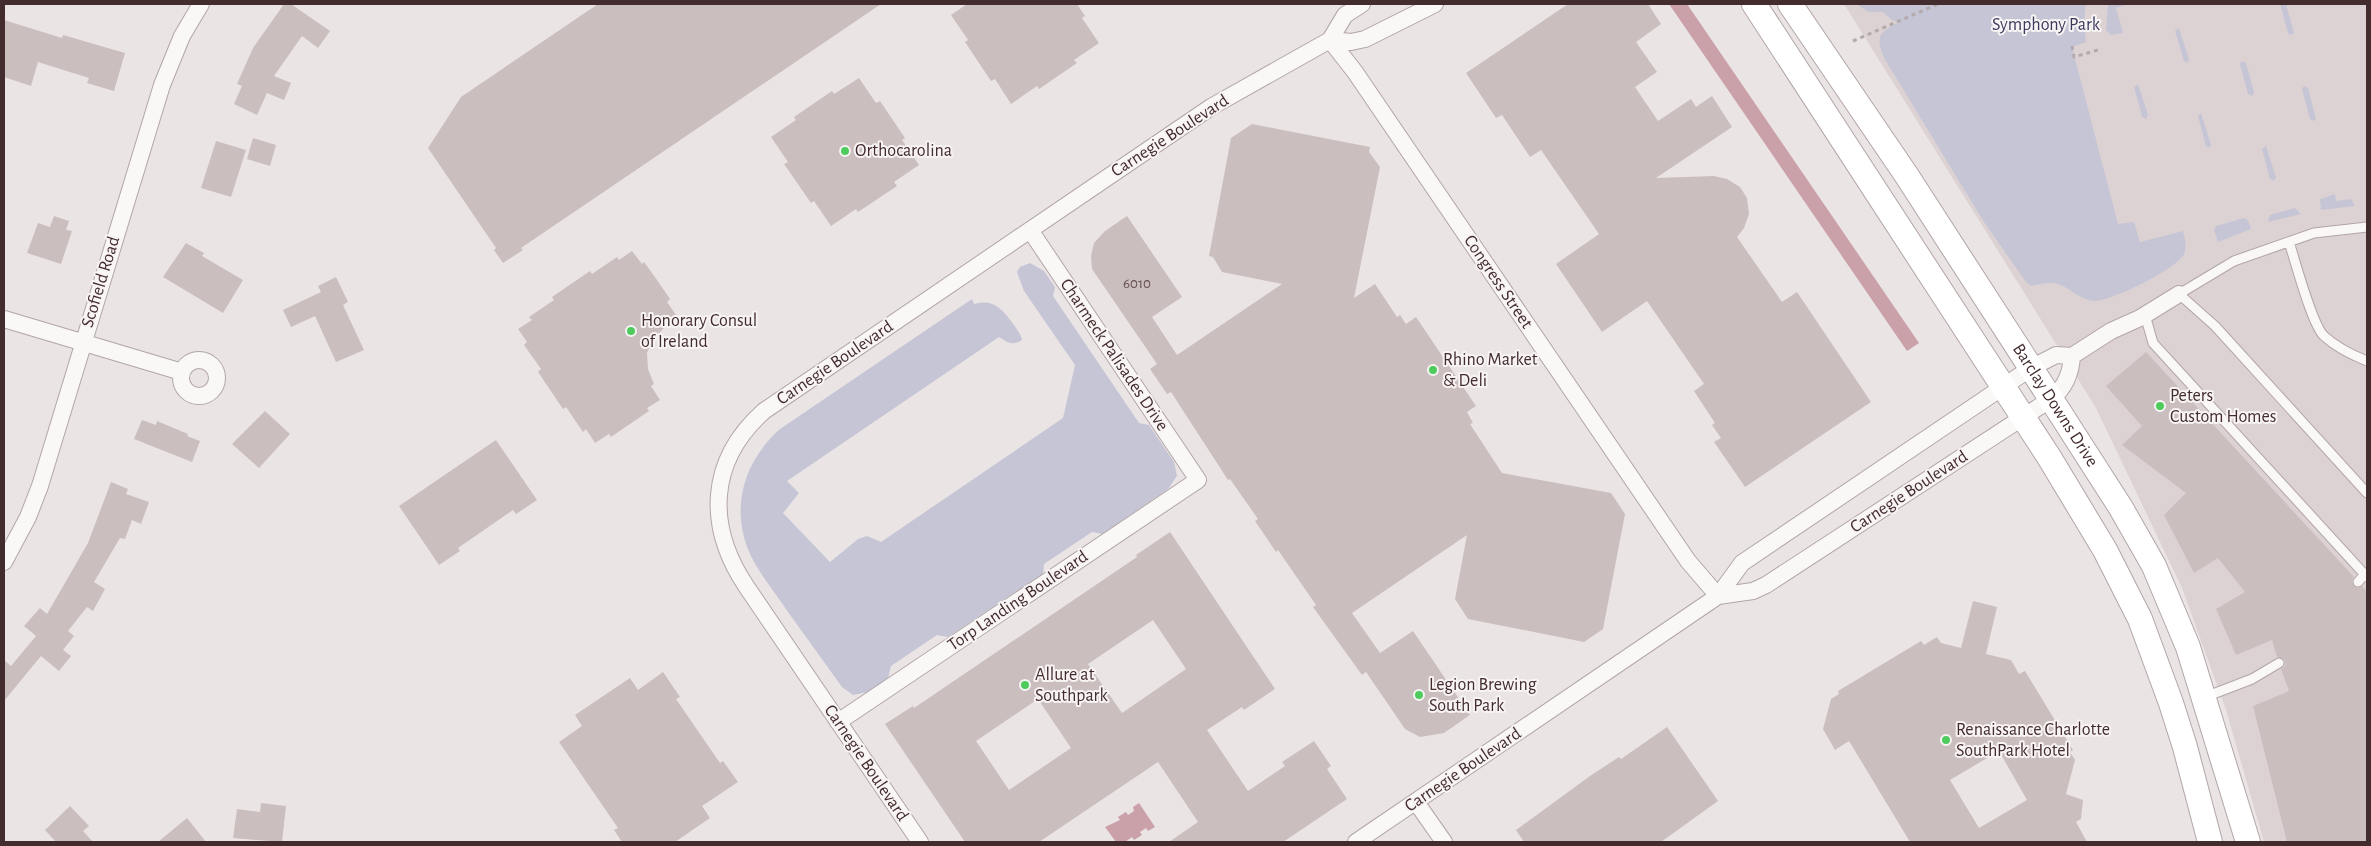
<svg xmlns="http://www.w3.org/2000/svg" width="2371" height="846" font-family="'Alegreya Sans',sans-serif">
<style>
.built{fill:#ddd2d3}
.green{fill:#c5c5d5}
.water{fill:#caa0a9}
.building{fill:#cbbebf;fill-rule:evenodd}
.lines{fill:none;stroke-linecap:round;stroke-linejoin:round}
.lane-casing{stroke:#b2a5a7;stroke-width:11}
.street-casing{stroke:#b2a5a7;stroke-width:18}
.secondary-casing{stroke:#b2a5a7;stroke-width:26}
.path{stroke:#b4aaab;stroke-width:3;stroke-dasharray:4 4;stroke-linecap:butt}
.lane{stroke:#faf7f7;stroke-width:9}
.street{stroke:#faf7f7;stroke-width:16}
.secondary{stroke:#fff;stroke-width:24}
.poi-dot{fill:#4dcc5d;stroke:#f8f4f4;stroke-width:2}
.labels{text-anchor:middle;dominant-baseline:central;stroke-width:4;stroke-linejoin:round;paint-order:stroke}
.number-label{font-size:15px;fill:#655052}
.park-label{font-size:18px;fill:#3c395f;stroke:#f8f4f4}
.street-label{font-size:18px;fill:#432c2e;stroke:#f8f4f4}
.poi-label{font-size:18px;fill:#432c2e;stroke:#f8f4f4;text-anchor:start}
</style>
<rect width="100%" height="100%" fill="#ebe4e5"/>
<path class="built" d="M1844,4h523v838h-103l-38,-132 -44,-122 -86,-180z"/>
<path class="green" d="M1856,4h230l-2,17 2,21 -14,5 46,177 16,-2 6,20 43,-11c2,7 4,16 1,23 -7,15 -71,46 -88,47 -17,0 -26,-15 -42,-18 -7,-1 -16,2 -23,3l-5,-4 -42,-60 -100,-164c-9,-23 -5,-25 15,-36l-7,-2 -9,-8h-14z
M2108,4h21l-13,4 7,25 -12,2 -5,-5z
M2280,4h6l8,29 -3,2 -3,-2z
M2179,28l10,31 -2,4 -3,-2 -9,-30z
M2242,61l4,2 8,29 -2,4 -4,-2 -8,-30z
M2138,84l10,31 -2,4 -4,-2 -8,-30z
M2304,86l4,2 8,31 -2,2 -4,-2 -8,-30z
M2201,113l10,32 -2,3 -3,-2 -8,-30z
M2266,146l10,31 -2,4 -4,-2 -8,-30z
M2335,194l1,7 15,-2 4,7 -34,4 -1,-11z
M2295,208l6,6 -33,8 2,-7z
M2244,218l4,2 3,9 -33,13 -4,-12 2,-4z
M1030,263l14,8 11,16 -2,9 86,127 10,2 25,37 3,14 -9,13 -66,45 -10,-2 -48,32 -1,10 -95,63 -11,-2 -46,31 -3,12 -20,14 -15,3 -11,-8c-18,-25 -36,-50 -54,-75 -14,-21 -32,-42 -41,-65 -16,-44 -1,-88 33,-118l192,-130 2,5c20,-6 29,6 40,21 3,5 7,9 8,15 -10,6 -14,3 -23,-3l-212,144 12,12 -16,20 47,49 28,-23 9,-3 14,6 182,-124 12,-53 -51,-74 -7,-19 3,-5z"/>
<path class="water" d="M1669,4h18l232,339 -12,8z
M1139,803l16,24 -7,4 -2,-3 -6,4 2,3 -8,5 -2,-3 -7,5h-9l-11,-15 15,-7 -2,-3 8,-5 2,3 6,-4 -1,-4z"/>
<path class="building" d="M284,4h7l39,27 -12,17 -16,-12 -28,40 17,7 -7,17 -17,-7 -10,22 -23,-11 8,-18 -5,-2 16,-36z
M598,4h283l-360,244 2,2 -20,13 -9,-13 2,-2 -68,-100 33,-51z
M967,4h110l8,12 -3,2 17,25 -25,17 3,3 -38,26 -2,-3 -26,18 -16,-25 -4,2 -26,-39 3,-2 -17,-25z
M1568,4h80l13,20 -25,18 21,30 -22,15 23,34 33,-22 5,8 16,-11 20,31 -76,51 58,-2 13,3 13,8 7,11 2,16 -5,14 -7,9 45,65 15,-10 74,110 -126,85 -31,-45 7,-4 -9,-13 3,-2 -21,-32 10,-7 -57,-83 -45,31 -46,-68 43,-30 -58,-84 -11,7 -28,-42 -6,3 -30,-45z
M4,20l58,18 1,-3 62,18 -11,38 -27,-8 2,-5 -51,-16 -7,24 -27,-9z
M859,78l17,25 4,-2 25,37 -3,2 17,25 -25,17 3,4 -39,26 -2,-3 -25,17 -17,-25 -3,2 -27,-39 4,-2 -17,-25 25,-17 -2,-3 38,-26 2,3z
M1252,124l118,23 -1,5 11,15 -26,131 21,-14 22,33 3,-2 6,9 10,-7 60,89 -9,6 6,11 -3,1 32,49 109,20 14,21 -22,115 -19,13 -116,-23 -13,-20 12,-64 -115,78 28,40 33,-22 57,84 -26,18 -24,4 -15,-8 -39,-57 -4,3 -49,-68 3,-2 -38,-55 -2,2 -21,-31 3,-2 -28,-40 -2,1 -57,-88 -4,2 -17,-25 7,-5 -65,-95 -1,-13 3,-13 11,-12 22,-15 55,81 -30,20 25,38 105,-71 -60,-12 -9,-15 -4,-1 22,-118z
M253,138l23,7 -6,21 -23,-7z
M216,141l30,9 -15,47 -30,-9z
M54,216l15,5 -3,9 6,1 -11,33 -34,-11 11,-30 12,4z
M186,243l18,10 -2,3 41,24 -20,33 -60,-36z
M632,251l10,13 2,-2 13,18 13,19 -3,3 9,13 -13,9 2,3 -11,11 -7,15 1,16 6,15 -3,2 9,14 -13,8 2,3 -38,26 -2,-3 -14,9 -9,-14 -3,3 -17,-25 -3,2 -25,-37 3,-3 -17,-24 3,-3 -9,-13 14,-9 -3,-3 25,-17 -2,-3 38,-26 2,3 25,-17 2,3z
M336,277l12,25 -5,3 21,45 -28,12 -21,-46 -24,11 -8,-17 38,-18 -3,-6z
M2146,352l208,225 -2,4 2,5 3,2 5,-2 5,6v250h-80l-34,-136 36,-15 -8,-22 4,-3v-6l-8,-3 -5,-17 -36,15 -20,-46 29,-17 -27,-34 -24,15 -30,-58 22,-22 -64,-48 20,-19 -36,-40z
M265,411l25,23 -31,34 -27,-24z
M142,420l14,5 1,-4 31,13 -1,2 13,5 -8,21 -58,-23z
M496,440l41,60 -21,14 -3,-4 -55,38 2,3 -21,14 -40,-59z
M111,482l17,7 -2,5 23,8 -8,22 -9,-4 -7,19 -5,-1 -26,44 11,7 -12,22 -6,-4 -19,24 6,5 -11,14 8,6 -12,15 -18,-15 -37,45v-41l7,6 25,-30 -12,-10 16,-18 7,6 41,-71z
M1170,532l105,157 -31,21 -2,-3 -35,23 41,61 37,-25 -3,-4 32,-21 17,25 -4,3 20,30 -64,43h-114l29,-20 -40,-60 -119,80h-74l-80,-118 28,-18 1,2 223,-151 -1,-2zM1153,620l33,49 -64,44 -34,-49zM1038,699l33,49 -62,42 -33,-49z
M1973,601l24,6 -11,47 25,6 8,14 6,-3 48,79 -3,2 5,8 -9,34 17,6 -2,19 -5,3 11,20h-177l-61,-101 -14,9 -12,-21 8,-30 8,-5 -1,-3 83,-50 3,4 13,-8 4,6 20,5zM1999,751l28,49 -48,28 -29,-48z
M663,672l17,25 -4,2 44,64 3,-2 15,21 -36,24 8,12 -35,24h-53l-8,-12 4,-2 -59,-86 23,-16 -7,-11 55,-37 8,12z
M1667,727l51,74 -57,41h-137l-8,-12 74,-54 29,-19 2,2z
M261,803l25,3 -4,36 -49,-4 4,-29 23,3z
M70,806l19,20 -6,5 10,11h-37l-11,-12z
M187,818l19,24h-48z"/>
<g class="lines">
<g class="lane-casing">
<path id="lane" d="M2367,227l-53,6 -80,28 -55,33 36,32 152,167
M2289,242c6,18 23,83 35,94 12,11 28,19 43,25
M2145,315l8,28 214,234
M2358,582l7,-8
M2205,697l47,-18 27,-16"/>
</g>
<g class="street-casing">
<path id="street" d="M1330,40l25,32 333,489 30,35 -362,246
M1330,40l15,-25 17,-11
M4,319l178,53
M2072,356c-1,18 -7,32 -21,43l-285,186 -13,6 -35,5 24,-33 289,-195 25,-13 16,1 39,-25 29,-13 39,-24
M181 378a18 18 0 1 1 36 0a18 18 0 1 1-36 0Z
M4,562l24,-45 12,-31 122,-401 20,-49 19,-32
M838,722l360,-242 -168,-250
M1416,802l28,40
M920,842l-174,-256c-40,-60 -38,-125 18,-175l447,-304 119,-67 21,2 14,-3 70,-35"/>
</g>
<g class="secondary-casing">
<g id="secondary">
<path d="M1754,4l295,453 56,93 35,69 31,84 14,44 25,95"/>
<path id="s1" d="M1790,4l117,172 153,237 61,95 33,58 34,81 60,195"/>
</g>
</g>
<path class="path" d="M1853,41l85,-37
M2072,46l2,11 27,-8"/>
<use href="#lane" class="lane"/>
<use href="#street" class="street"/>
<use href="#secondary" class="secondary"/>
</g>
<g class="poi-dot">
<circle cx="845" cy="151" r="5"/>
<circle cx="631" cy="331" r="5"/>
<circle cx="1433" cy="370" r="5"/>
<circle cx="2160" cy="406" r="5"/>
<circle cx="1025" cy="685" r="5"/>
<circle cx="1419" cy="695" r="5"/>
<circle cx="1946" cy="740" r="5"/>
</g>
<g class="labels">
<g class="number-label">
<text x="1137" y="283">6010</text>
</g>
<g class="park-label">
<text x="2046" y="25">Symphony Park</text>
</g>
<g class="street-label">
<text transform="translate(1170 136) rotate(-33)">Carnegie Boulevard</text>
<text transform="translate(101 282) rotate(-73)">Scofield Road</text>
<text transform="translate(1498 282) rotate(56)">Congress Street</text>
<text transform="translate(1114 355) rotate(56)">Charmeck Palisades Drive</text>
<text transform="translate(835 363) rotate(-34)">Carnegie Boulevard</text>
<text stroke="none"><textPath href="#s1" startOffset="481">Barclay Downs Drive</textPath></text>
<text transform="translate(1909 492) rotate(-33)">Carnegie Boulevard</text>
<text transform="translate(1018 601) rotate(-34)">Torp Landing Boulevard</text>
<text transform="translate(866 763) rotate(56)">Carnegie Boulevard</text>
<text transform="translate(1463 770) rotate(-34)">Carnegie Boulevard</text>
</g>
<g class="poi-label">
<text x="855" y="151">Orthocarolina</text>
<text x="641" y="321">Honorary Consul<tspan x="641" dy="21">of Ireland</tspan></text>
<text x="1443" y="360">Rhino Market<tspan x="1443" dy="21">&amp; Deli</tspan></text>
<text x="2170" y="396">Peters<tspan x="2170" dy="21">Custom Homes</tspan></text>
<text x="1035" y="675">Allure at<tspan x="1035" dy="21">Southpark</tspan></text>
<text x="1429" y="685">Legion Brewing<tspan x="1429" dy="21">South Park</tspan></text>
<text x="1956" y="730">Renaissance Charlotte<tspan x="1956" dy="21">SouthPark Hotel</tspan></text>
</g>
</g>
<rect width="2371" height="846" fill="none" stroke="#432c2e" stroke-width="10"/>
</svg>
